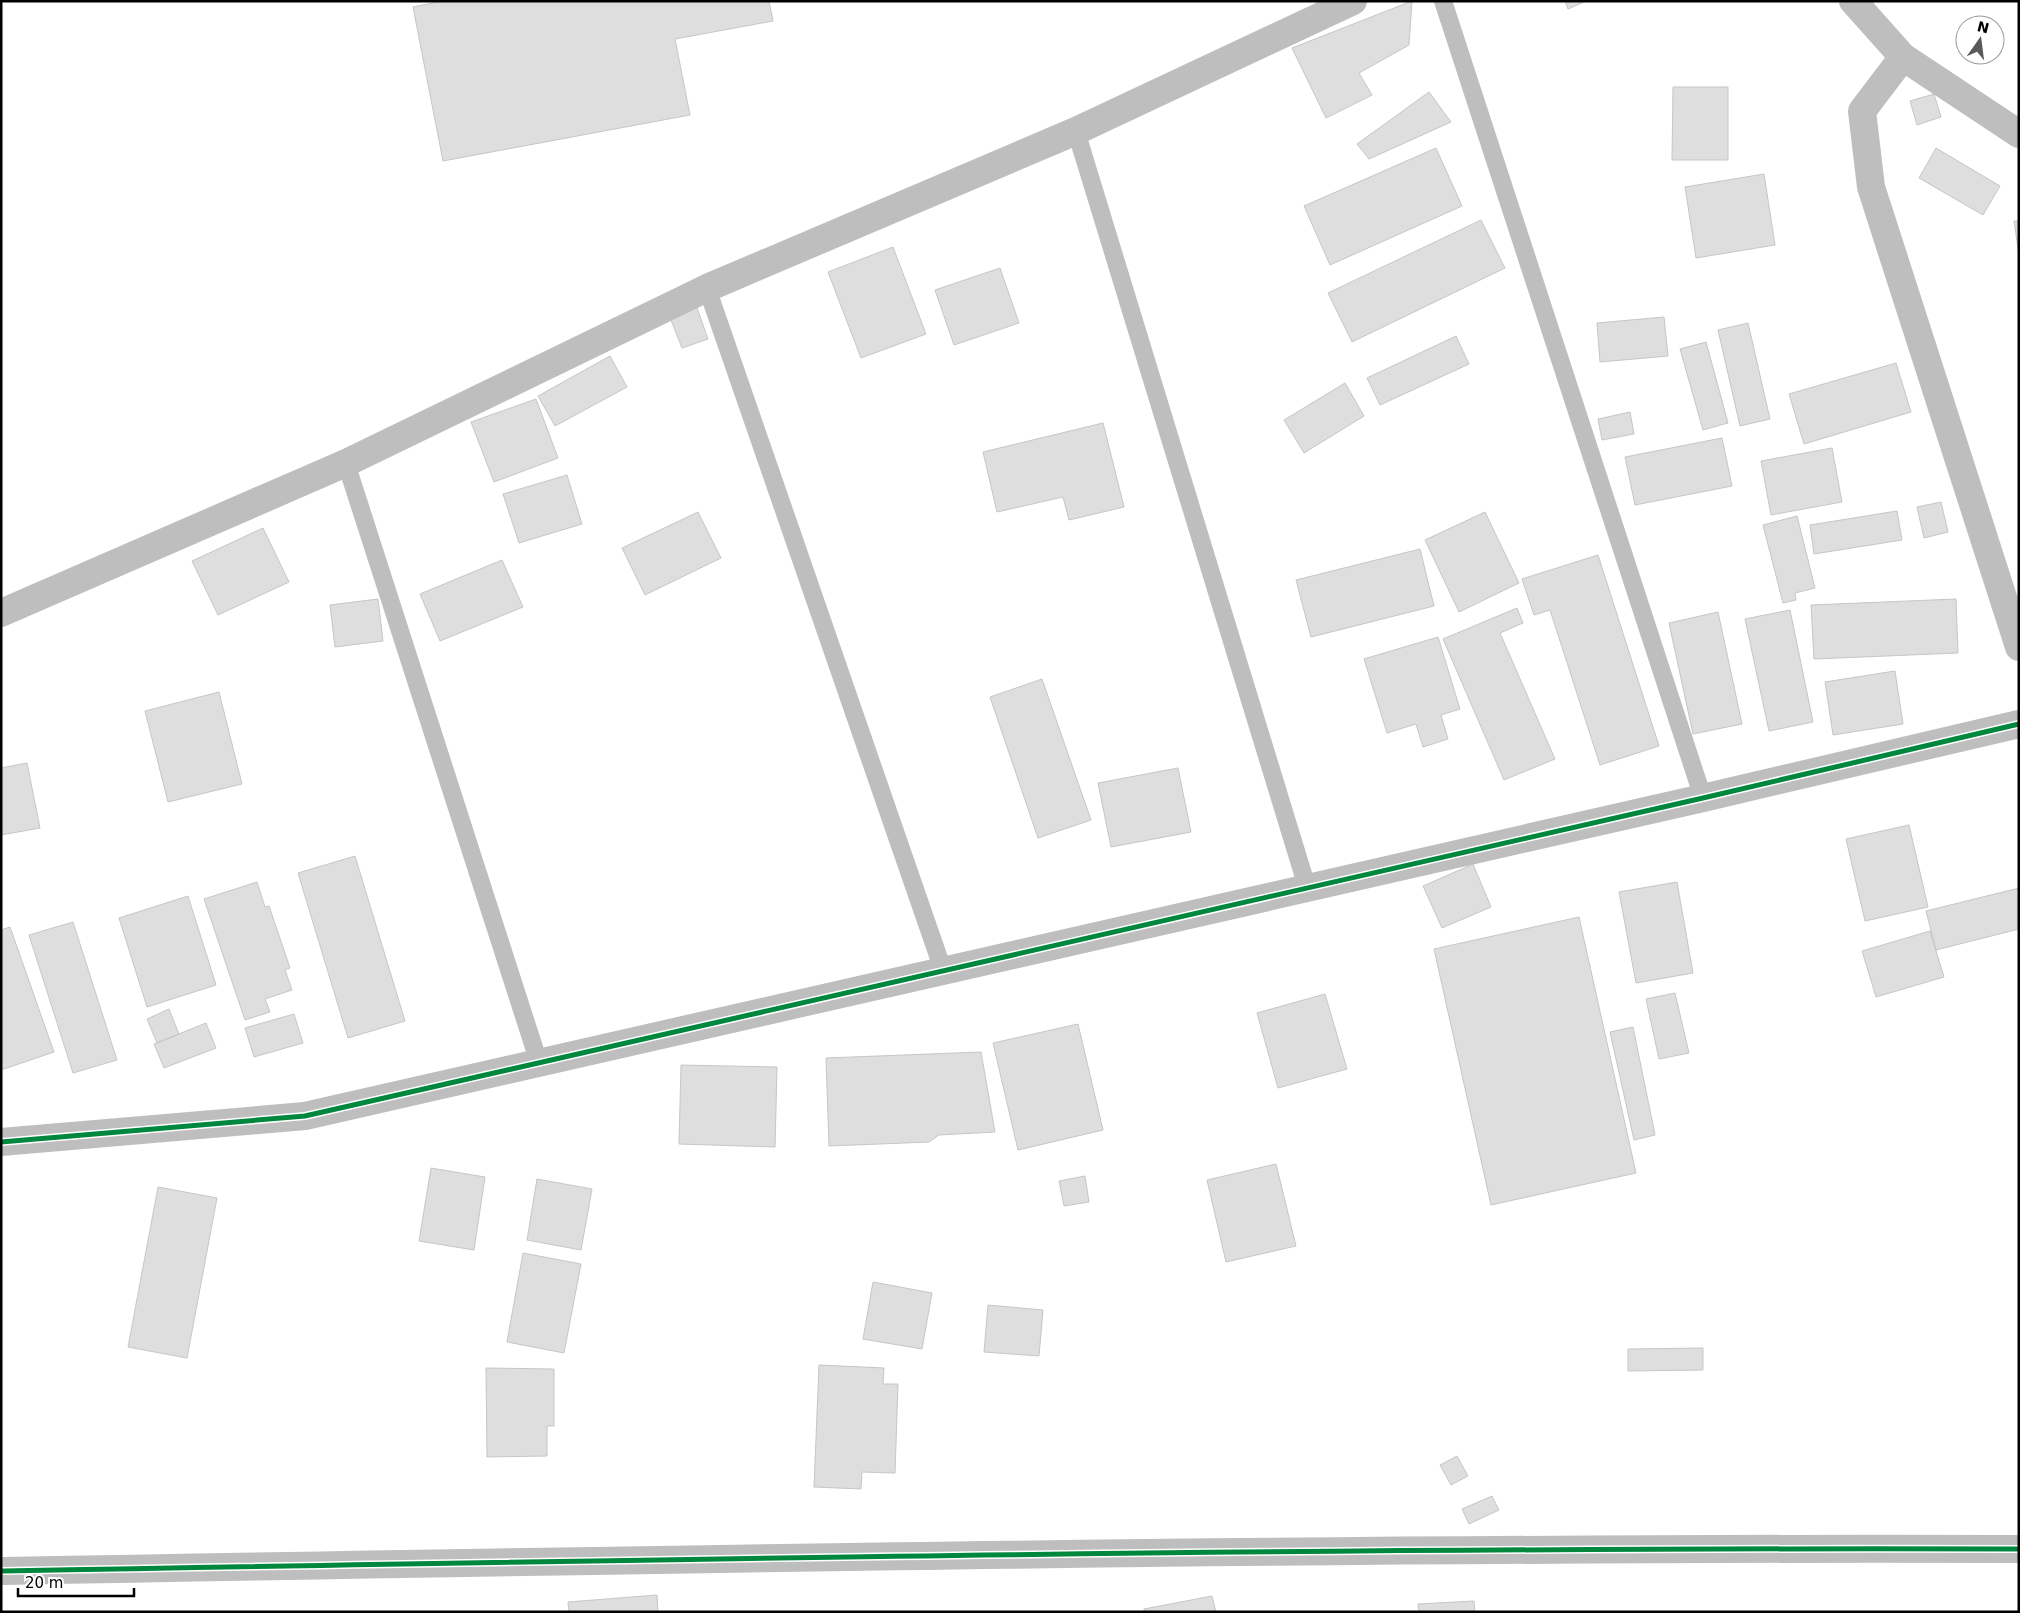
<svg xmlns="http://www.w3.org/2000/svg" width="2020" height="1613" font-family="'DejaVu Sans',sans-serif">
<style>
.building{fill:#dedede;stroke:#c6c6c6}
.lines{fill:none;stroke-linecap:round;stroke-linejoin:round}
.service{stroke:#bebebe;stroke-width:18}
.minor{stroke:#bebebe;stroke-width:28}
.cycleway-casing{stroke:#fff;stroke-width:8}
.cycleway{stroke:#00873e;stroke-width:5}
</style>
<rect width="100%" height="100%" fill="#fff"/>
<path class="building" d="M442,1h327l4,20 -98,18 15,76 -247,46 -30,-154z
M1412,1l-3,44 -50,28 13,22 -46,23 -34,-70z
M1565,1h21l-18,8z
M1673,87h55v73h-56z
M1429,92l22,30 -82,37 -12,-15z
M1934,94l7,23 -24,8 -7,-24z
M1436,148l26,58 -132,59 -26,-59z
M1936,148l64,38 -17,29 -64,-37z
M1764,174l11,71 -79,13 -11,-71z
M1481,220l24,48 -153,74 -24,-49z
M2014,221h5v34z
M893,247l33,87 -65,24 -33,-86z
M1000,268l19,55 -65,22 -19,-55z
M696,305l12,34 -26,9 -13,-33z
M1664,317l4,39 -68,6 -3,-39z
M1748,323l22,96 -30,7 -22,-96z
M1456,336l13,28 -89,41 -13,-27z
M1706,342l22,81 -25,7 -23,-81z
M610,356l17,31 -72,39 -17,-30z
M1896,363l15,49 -107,32 -15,-50z
M1345,383l19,33 -60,37 -20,-33z
M536,399l22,59 -64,24 -23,-60z
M1630,412l4,22 -32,6 -4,-21z
M1103,423l21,84 -55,13 -6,-23 -66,15 -14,-60z
M1722,438l10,48 -97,19 -10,-48z
M1832,448l10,54 -71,13 -10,-54z
M567,475l15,49 -63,19 -16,-49z
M1941,502l7,30 -24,6 -7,-31z
M1897,511l5,29 -88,14 -4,-29z
M698,512l23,46 -76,37 -23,-47z
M1485,512l34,71 -60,29 -34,-72z
M1797,516l18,72 -20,5 1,7 -13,3 -20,-78z
M263,528l26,54 -71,33 -26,-54z
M1420,549l14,57 -123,31 -15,-57z
M1598,555l61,191 -59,19 -50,-155 -16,5 -12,-36z
M502,560l21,47 -83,34 -20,-47z
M378,599l5,42 -48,6 -5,-42z
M1956,599l2,54 -144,6 -3,-54z
M1517,608l6,15 -23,10 55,126 -51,21 -61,-141z
M1790,610l23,112 -44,9 -24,-112z
M1718,612l24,112 -49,10 -24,-111z
M1438,637l22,72 -19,6 7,24 -25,8 -7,-23 -29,9 -23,-74z
M1895,671l8,53 -70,11 -8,-53z
M1042,679l49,141 -53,18 -48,-141z
M219,692l23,92 -74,18 -23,-91z
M27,763l13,65 -39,7v-67z
M1178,768l13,64 -80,15 -13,-64z
M1909,825l19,82 -63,14 -19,-82z
M355,856l50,165 -57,17 -50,-165z
M1473,864l18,43 -49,21 -19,-42z
M257,882l8,25 4,-1 21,62 -5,2 7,20 -27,9 5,13 -25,8 -41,-121z
M1677,882l16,91 -57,10 -17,-91z
M2019,888v41l-83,21 -10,-39z
M188,896l28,89 -69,22 -28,-89z
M1579,917l57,256 -145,32 -57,-256z
M73,922l44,138 -44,13 -44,-138z
M10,927l44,125 -53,18v-140z
M1930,931l14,46 -68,20 -14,-46z
M1675,993l14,60 -30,6 -13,-60z
M1325,994l22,75 -69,19 -21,-75z
M169,1009l10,25 -22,9 -10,-24z
M294,1014l9,29 -49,14 -9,-29z
M206,1023l10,25 -52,20 -10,-24z
M1078,1024l25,106 -85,20 -25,-107z
M1633,1027l22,108 -21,5 -24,-108z
M981,1052l14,80 -56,3 -10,7 -100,4 -3,-88z
M681,1065l96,2 -2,80 -96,-3z
M1276,1164l20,82 -70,16 -19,-82z
M431,1168l54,9 -11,73 -55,-9z
M1085,1176l4,26 -25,4 -5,-25z
M537,1179l55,10 -11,61 -54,-10z
M158,1187l59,11 -30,160 -59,-11z
M523,1253l58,11 -17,89 -57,-11z
M873,1282l59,11 -10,56 -59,-10z
M988,1305l55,5 -4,46 -55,-4z
M1703,1348v22l-75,1v-22z
M819,1365l65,3 -1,16h15l-3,89 -33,-1 -1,17 -47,-2z
M486,1368l68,1v57h-7v30l-60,1z
M1457,1456l11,20 -17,9 -11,-20z
M1492,1496l7,14 -30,14 -7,-15z
M657,1595l1,17h-89l-1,-10z
M1212,1596l4,16h-72v-3z
M1474,1601l1,11h-56l-1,-8z"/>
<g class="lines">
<path class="service" d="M1443,1l260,797
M1076,131l231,756
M707,288l236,682
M346,463l193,600"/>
<path class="minor" d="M1853,1l50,56 116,77
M1903,57l-41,54 9,76 148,460
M1,613l345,-150 361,-175 369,-157 277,-130
M1,1142l304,-26 1398,-318 316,-74
M1,1571c673,-12 1345,-24 2018,-22"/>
<g class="cycleway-casing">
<path id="cycleway" d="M1,1142l304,-26 1398,-318 316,-74
M1,1571c673,-12 1345,-24 2018,-22"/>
</g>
<use href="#cycleway" class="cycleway"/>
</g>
<rect width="2020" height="1613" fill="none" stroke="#000000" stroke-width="5"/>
<g transform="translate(1980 40) rotate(14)"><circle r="24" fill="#ffffff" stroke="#999999"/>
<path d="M0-4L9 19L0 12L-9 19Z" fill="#595959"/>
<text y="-8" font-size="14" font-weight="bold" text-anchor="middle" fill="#000000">N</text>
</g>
<path d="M18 1588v8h116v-8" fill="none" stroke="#000000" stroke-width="2.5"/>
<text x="25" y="1588" font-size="15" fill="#000000" stroke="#ffffff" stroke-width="4" paint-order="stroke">20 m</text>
</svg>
